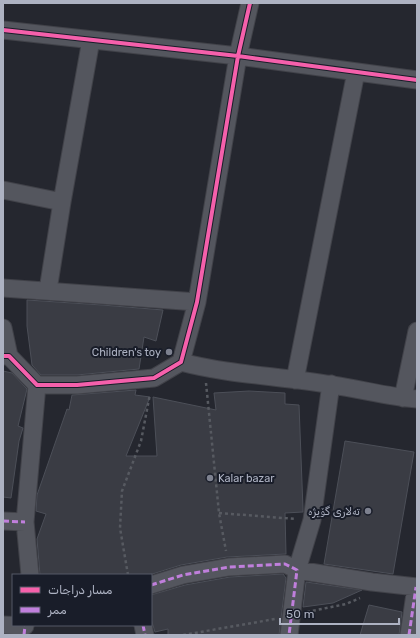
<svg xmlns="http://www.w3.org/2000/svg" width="420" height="638" font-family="Rubik,'Noto Naskh Arabic',sans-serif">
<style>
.building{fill:#3a3c44;stroke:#4c4f58}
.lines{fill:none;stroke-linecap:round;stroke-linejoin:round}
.minor-casing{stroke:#414249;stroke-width:19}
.path{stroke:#575a61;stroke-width:2.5;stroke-dasharray:3 3;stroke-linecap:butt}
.minor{stroke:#54565e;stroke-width:17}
.quiet{stroke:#c07fdc;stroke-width:3;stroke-dasharray:6 3;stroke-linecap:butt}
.cycleway-casing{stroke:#191d29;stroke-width:6}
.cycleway{stroke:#f560ab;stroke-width:4}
.poi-dot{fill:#7d818f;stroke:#191d29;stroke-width:1.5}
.labels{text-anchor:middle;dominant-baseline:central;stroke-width:4;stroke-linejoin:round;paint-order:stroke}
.poi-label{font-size:11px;fill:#adb2c2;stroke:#191d29;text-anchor:end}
</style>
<rect width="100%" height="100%" fill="#25272f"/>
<path class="building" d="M27,300l75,5 61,5 -7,31 -12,-4 -5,32 -62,6h-36l-9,-10 -5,-39z
M3,371l9,2 15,16 -9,37 5,2 -4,13 -8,57 -8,-1z
M136,390l-1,5 15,2 -24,59h31l-4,-59 63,13 -2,-17 35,-2 36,2v11l14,1 4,104v3l-18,1 1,41 -59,3 -46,8 -32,10h-109l-3,-36 9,-25 -10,-3 1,-16 30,-86 2,1 3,-15z
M345,441l69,11 -21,122 -69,-10z
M283,574l3,4 -7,57h-111v-6l-13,3 -4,-13v-24l34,-10 45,-8z
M306,582l56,8 -29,13 -30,4z
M369,605l33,7 -3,23h-39z"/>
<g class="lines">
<g class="minor-casing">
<path id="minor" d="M3,30l235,26 179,24
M3,190l59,12
M3,288l194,14
M48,290l14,-88 29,-162
M3,328l6,28
M3,356h6l28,29h40l77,-7 27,-16 16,-60 41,-246 12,-53
M181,362c49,13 101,14 151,23 29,4 56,12 85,14
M295,380l61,-308
M403,398l14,-67
M3,521l22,1
M30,575l-5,-53 12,-137
M151,585l32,-10 46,-8 56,-3 12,6 75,12 45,5
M3,625l22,1
M143,625l2,10
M289,635l8,-65 15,-50 19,-136
M409,635l7,-48"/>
</g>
<path class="path" d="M206,383l13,130 7,38
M219,513l77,6
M128,575l-8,-47 2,-37 19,-50 9,-47
M307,612l39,-8 14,-6
M183,635l92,-16"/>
<use href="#minor" class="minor"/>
<path class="quiet" d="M3,521l22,1
M151,585l32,-10 46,-8 56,-3 12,6 -8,65
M143,625l2,10
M24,635l1,-9
M409,635l7,-48"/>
<g class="cycleway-casing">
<path id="cycleway" d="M3,30l235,26 179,24
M3,356h6l28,29h40l77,-7 27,-16 16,-60 41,-246 12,-53"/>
</g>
<use href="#cycleway" class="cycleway"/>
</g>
<g class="poi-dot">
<circle cx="169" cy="352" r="4"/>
<circle cx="210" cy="478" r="4"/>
<circle cx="368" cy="511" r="4"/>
</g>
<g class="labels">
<g class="poi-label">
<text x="161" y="352">Children's toy</text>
<text x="218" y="478" text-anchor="start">Kalar bazar</text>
<text x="360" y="511">تەلاری گۆیژە</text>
</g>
</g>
<rect width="420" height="638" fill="none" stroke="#adb2c2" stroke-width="8"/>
<rect x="12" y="574" width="140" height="52" fill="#191d29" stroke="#545966"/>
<rect x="20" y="587" width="20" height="6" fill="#f560ab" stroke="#545966"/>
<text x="48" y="594" font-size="12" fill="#adb2c2">مسار دراجات</text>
<rect x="20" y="607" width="20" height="6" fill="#c07fdc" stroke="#545966"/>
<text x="48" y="614" font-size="12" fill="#adb2c2">ممر</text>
<path d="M280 618v6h119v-6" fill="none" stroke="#adb2c2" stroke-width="2"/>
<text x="286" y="618" font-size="12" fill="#adb2c2" stroke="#191d29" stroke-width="3" paint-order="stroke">50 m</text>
</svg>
